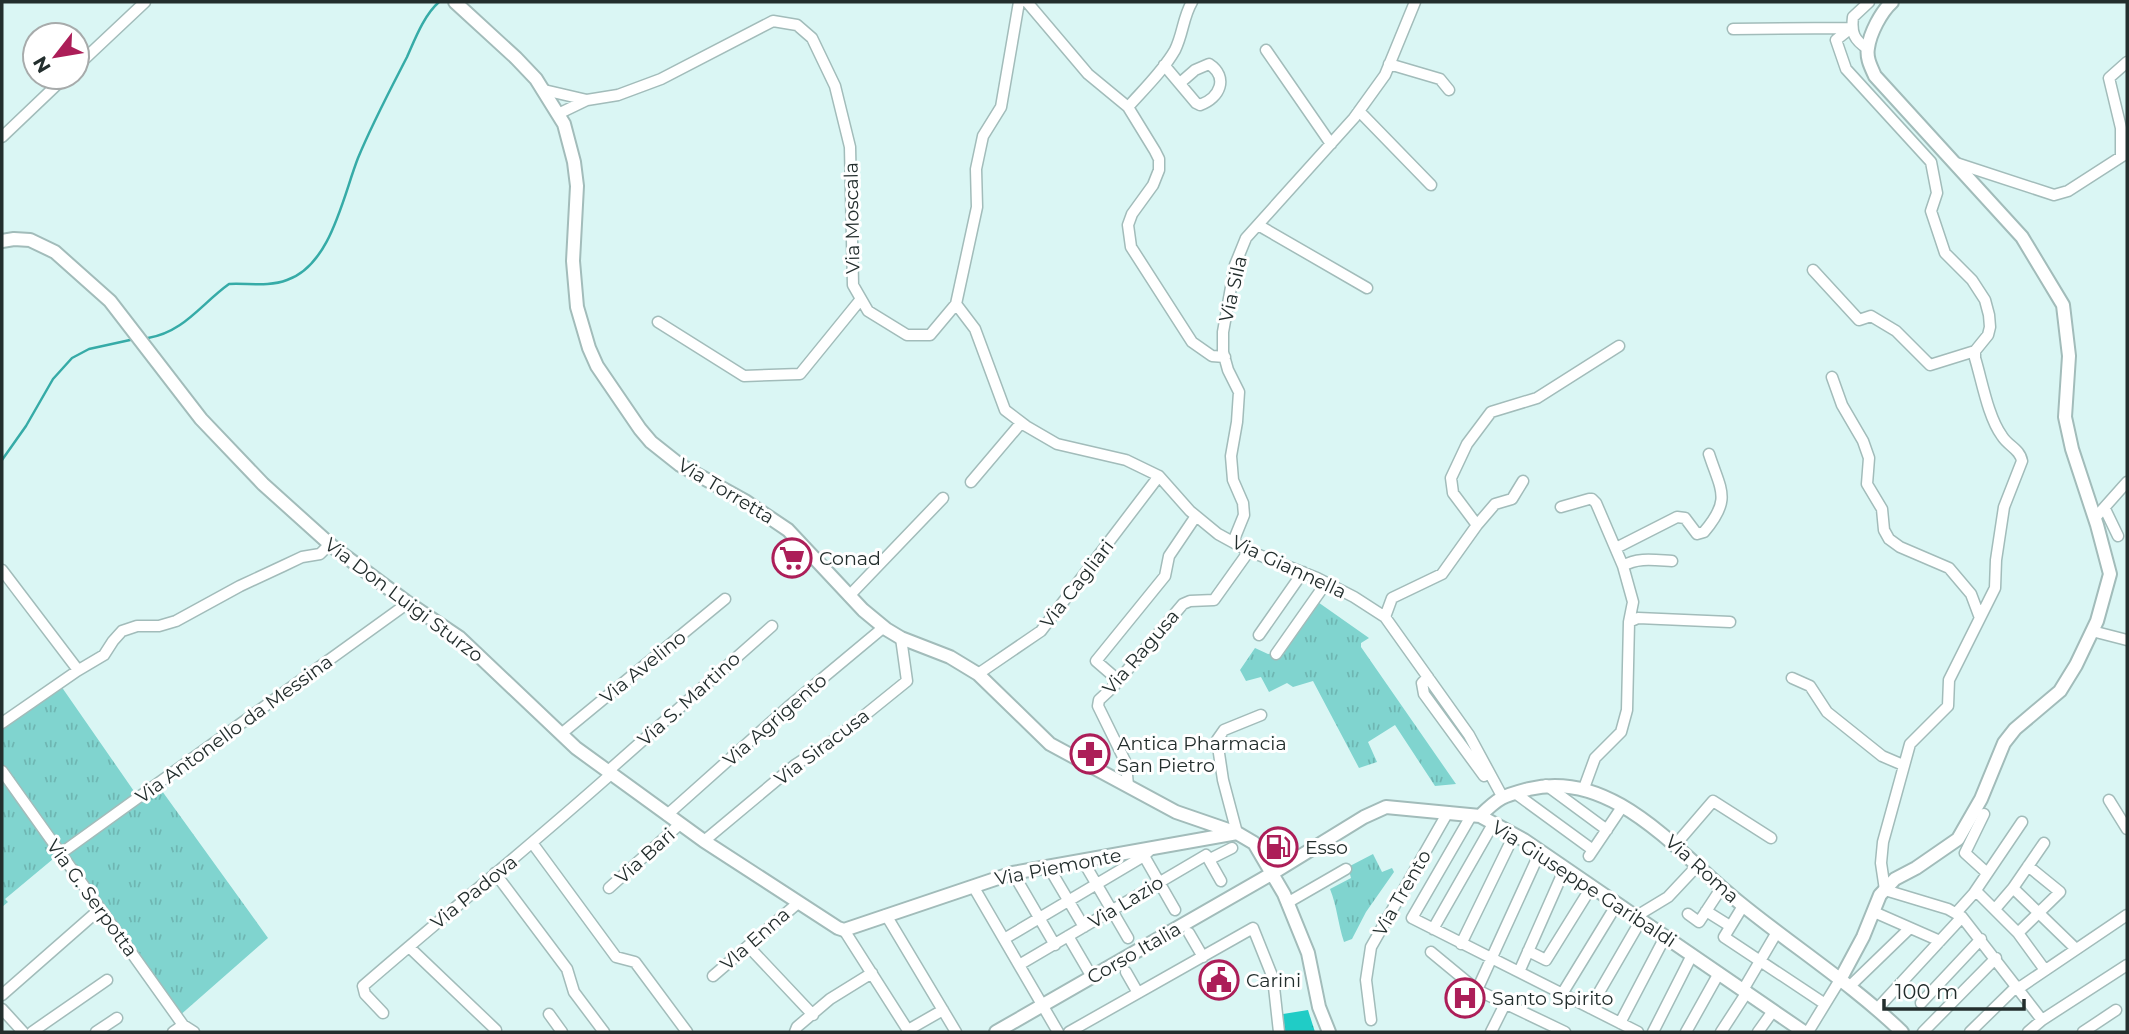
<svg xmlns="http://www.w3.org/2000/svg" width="2129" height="1034" font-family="Montserrat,sans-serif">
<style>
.grass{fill:url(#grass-tufts)}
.forest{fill:url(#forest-firs)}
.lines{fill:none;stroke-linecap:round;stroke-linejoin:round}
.stream{stroke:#36aba7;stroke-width:2.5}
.minor-casing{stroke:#a2bcba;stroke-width:13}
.tertiary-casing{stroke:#a2bcba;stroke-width:16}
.minor{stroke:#fff;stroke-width:10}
.tertiary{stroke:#fff;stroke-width:12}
.labels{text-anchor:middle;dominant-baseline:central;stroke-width:6;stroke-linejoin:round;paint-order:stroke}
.street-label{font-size:19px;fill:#232e2d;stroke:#fff}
.poi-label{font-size:19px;fill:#232e2d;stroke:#fff;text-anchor:start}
</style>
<defs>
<pattern id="grass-tufts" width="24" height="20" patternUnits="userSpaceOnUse" patternTransform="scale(1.75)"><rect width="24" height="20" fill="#80d4cf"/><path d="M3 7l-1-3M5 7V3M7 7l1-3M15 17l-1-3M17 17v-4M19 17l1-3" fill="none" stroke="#6eb6b2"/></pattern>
<pattern id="forest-firs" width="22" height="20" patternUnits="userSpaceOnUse" patternTransform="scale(1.75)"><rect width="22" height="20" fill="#20ccc6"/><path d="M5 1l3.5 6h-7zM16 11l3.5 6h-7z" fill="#1ca6a1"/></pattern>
</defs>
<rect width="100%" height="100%" fill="#daf6f4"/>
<path class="grass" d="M1315,600l54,38 -8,5v4l95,137 -21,2 -40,-61 -27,17 9,20 -18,6 -46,-87 -20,6 -6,-4 -18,9 -8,-15 -15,4 -6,-11 15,-22 13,6 9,-1z
M61,686l77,111 19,-13 111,154 -90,79 -119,-163 -54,45 3,3 -6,5v-178z
M1373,854l9,18 10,-4 2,4 -28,40 -14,27 -8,3c-6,-18 -7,-36 -14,-53l21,-11 -3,-11z"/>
<path class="forest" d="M1308,1010l7,22h-30l-2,-18z"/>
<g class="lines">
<path class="stream" d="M148,338c36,-6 53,-34 81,-54 19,-1 40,3 58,-4 44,-15 56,-84 71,-122 14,-34 32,-68 49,-101 8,-18 17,-42 32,-55
M2,460l24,-34 27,-47 19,-21 17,-9 41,-9"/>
<g class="minor-casing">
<path id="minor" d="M1027,2l61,72 40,33 27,44 4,8v11l-6,15 -21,29 -4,11 3,22 61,95 20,14 13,1
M1851,28l-15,12 10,29 85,93 6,31 -6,18 14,42 27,27 13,20 4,15 1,12 -2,8 -13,16v7c7,23 13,59 27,78 6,10 18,13 20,25l-18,46 -8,53 -1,28 -46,92 -1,26 -38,38 -27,98 -2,21 4,27 63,19 14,8 80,103
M1733,29l118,-1
M1868,49c-14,-9 -17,-16 -15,-32l16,-15
M1266,50l65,94
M1389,64l51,15 9,11
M1164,65l32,38 4,2c20,-7 29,-28 9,-41l-14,6 -15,13
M77,66l68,-64
M544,90l43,10
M1128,107c16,-18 35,-36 47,-57 8,-16 8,-33 17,-48
M1359,111l72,74
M558,114l29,-14 31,-5 43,-16 112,-58 24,4 15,13 23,48 15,61 3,138 15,26 39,24h23l26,-31 21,-97 -1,-38 7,-33 18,-29 18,-105
M2,137l63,-60
M2121,156v-28l-12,-50 18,-16
M1953,162l101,33 14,-4 59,-38
M1258,225l109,63
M1813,270l46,50 12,-4 25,15 34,34 45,-14
M956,304l19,25 30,81 21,16 31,18 69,16 33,16 31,35 28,23 31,17 68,27 37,19 31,20 84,118 33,61
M658,322l86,54 56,-2 61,-75
M1832,377l10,28 21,36 6,17 -2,26 15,25 2,21 5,9 11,8 49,21 22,26 9,24
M971,482l50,-59
M1561,507l28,-8h3l4,4 27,63 10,36 -4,20 -2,88 -6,22 -26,26 -11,30
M2105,509l13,27
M2095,518l32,-36
M1477,525l-24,-32 -2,-15 16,-34 24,-32 46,-14 82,-52
M1233,542l11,-27 -1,-12 -10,-23 -2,-24 6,-34 2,-30 -11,-22 -5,-18v-20l12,-67 11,-27 108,-120 31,-43 30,-73
M1616,548l61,-31 8,1 12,16 7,-2c28,-33 17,-41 5,-78
M1623,566c14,-9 32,-6 49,-5
M2,570l76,100
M849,596l94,-98
M1385,617l7,-19 50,-24 35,-49 18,-21 17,-5 11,-18
M1629,622l9,-4 92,4
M2092,631l35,9
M1259,635l44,-63
M1276,654l50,-71
M978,674l63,-43 118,-155
M1428,677l-6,6 2,11 60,82
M1792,678l18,8 17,26 55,44 21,9
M1118,680l-22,-19 69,-85 4,-20 27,-40
M2,723l75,-52 27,-16 9,-14 9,-10 15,-5h22l17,-5 64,-35 43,-20 19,-9 18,-3 10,-10
M561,734l164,-135
M2,771l181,254 11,7
M607,772l165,-146
M1546,785l61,45
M1128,786l-2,-23 -28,-57 1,-6 14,-13 70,-83 7,-3 24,-1 35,-49
M1515,793l78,57
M2109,800l18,29
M1984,814l-19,39 22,20
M667,815l121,-108 96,-80
M1471,816l-59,102 226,114
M1237,833l-14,-53 -6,-40 7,-10 37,-15
M704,841l91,-76 39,-25 73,-59 -6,-43
M533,844l83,113 19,5 52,70
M1676,844l37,-43 58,37
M60,854l348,-251
M1144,856l31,54
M1589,856l33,-49
M1208,858l13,23
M1083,861l45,77
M1048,866l36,61
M495,873l72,96 7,23 30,40
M1013,873l42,72
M973,886l85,146
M609,888l71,-64
M2013,888l63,61
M1976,891l42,42 27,37
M1287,903l59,-34
M1743,906l-19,31 101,67
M1995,909l18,-21 31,-45
M1706,911l24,15
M1874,912l66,29
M1956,913l18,-20 48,-71
M1688,914l11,8 23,-35
M886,915l70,117
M1635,917l33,-20 30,-32
M1433,929l60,-105
M844,930l65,102
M1189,933l14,24
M2018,933l42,-41 -32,-26
M1068,936l24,41
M1004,939l140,-83 7,-7
M1461,944l53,-109
M748,946l65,69
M409,947l87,83
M1528,951l18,9 46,-74
M1431,952l46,38 88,42
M1019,965l187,-110 4,4 22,-11
M1126,972l12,21
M1519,972l46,-104
M713,976l85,-73
M1850,986l60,-58
M2019,988l108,-73
M1477,990l63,-138
M1743,990l34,-58
M1562,994l55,-90
M2,995l98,-86
M1921,1003l60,-64
M1590,1008l51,-88
M2,1009l21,23
M1877,1009l85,-92
M383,1013l-18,-19 -2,-8c82,-71 166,-139 247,-211
M549,1014l13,18
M1371,1020l-5,-40 5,-33 77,-135
M1620,1023l45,-86
M908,1030l35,-20
M32,1032l75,-52
M96,1032l21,-14
M173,1032l10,-7
M795,1032l2,-5 33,-28 42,-26
M1069,1032l184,-104 20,50 6,54
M1491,1032l14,-28
M1653,1032l39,-77
M1686,1032l33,-59
M1721,1032l26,-40
M1758,1032l15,-21
M1808,1032l33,-54
M1923,1032l73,-74
M1970,1032l47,-46
M2028,1032l14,-12 85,-55
M2083,1032l33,-22"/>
</g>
<g class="tertiary-casing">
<path id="tertiary" d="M455,2l61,56 20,21 28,45 10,38 3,24 -4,75 4,46 12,41 8,18 43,63 11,13 29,23 65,36 43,29 75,80 23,19 15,9 49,19 28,17 72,70 126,68 61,21 17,10 30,51 24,59 11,54 10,25
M2,241l12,-2 16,1 25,12 55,49 91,118 62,65 70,63 75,56 52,35 116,110 128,93 134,87 6,2 169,-57 224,-40
M1480,816c19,-19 23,-20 49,-27 86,-21 151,67 211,114 54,44 112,81 162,129
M1841,978l22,-41 17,-42 15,-16 21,-11 42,-29 23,-40 23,-56 11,-14 45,-38 16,-26 21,-44 13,-47 -13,-49 -25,-76 -7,-32 4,-61 -6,-51 -41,-68 -147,-161c-4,-9 -9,-18 -7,-28 2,-15 13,-36 24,-46
M996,1032l277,-159 91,-56 22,-10 94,9 44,24 280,192"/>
</g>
<use href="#minor" class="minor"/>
<use href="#tertiary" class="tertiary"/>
</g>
<defs>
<g id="supermarket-ring" transform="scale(2.0125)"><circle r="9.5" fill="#fff" stroke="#ac1e58" stroke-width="1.5"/><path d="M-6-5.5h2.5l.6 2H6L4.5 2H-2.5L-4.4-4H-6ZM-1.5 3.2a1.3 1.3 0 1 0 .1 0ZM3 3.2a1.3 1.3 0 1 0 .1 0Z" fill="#ac1e58"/></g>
<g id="pharmacy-ring" transform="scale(2.0125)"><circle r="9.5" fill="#fff" stroke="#ac1e58" stroke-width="1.5"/><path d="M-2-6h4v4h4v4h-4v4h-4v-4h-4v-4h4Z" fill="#ac1e58"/></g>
<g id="fuel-ring" transform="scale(2.0125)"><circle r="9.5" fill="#fff" stroke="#ac1e58" stroke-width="1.5"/><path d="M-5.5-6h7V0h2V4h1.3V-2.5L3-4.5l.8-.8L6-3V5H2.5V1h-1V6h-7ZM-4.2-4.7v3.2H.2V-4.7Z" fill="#ac1e58"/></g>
<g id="civic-ring" transform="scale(2.0125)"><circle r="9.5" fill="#fff" stroke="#ac1e58" stroke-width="1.5"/><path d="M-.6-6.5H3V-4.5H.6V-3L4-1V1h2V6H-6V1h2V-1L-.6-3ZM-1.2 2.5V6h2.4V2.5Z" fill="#ac1e58"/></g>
<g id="hospital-ring" transform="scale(2.0125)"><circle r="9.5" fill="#fff" stroke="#ac1e58" stroke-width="1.5"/><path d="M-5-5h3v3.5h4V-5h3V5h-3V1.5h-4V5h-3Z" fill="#ac1e58"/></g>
</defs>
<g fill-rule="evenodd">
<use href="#supermarket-ring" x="792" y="558"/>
<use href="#pharmacy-ring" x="1090" y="754"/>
<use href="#fuel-ring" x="1278" y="847"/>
<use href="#civic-ring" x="1219" y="980"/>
<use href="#hospital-ring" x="1465" y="998"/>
</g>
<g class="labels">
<g class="street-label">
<text transform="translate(852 218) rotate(-91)">Via Moscala</text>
<text transform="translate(1233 289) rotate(-77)">Via Sila</text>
<text transform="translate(726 491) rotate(31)">Via Torretta</text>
<text transform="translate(1289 567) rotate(25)">Via Giannella</text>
<text transform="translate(1077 584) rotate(-52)">Via Cagliari</text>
<text transform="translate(404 600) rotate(37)">Via Don Luigi Sturzo</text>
<text transform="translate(1141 652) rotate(-49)">Via Ragusa</text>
<text transform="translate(643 667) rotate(-39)">Via Avelino</text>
<text transform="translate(689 699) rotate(-42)">Via S. Martino</text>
<text transform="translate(775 720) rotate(-41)">Via Agrigento</text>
<text transform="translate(234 729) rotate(-36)">Via Antonello da Messina</text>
<text transform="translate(822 747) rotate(-37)">Via Siracusa</text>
<text transform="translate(645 856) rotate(-42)">Via Bari</text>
<text transform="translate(1058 867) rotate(-11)">Via Piemonte</text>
<text transform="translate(1702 869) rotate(42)">Via Roma</text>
<text transform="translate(1584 884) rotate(33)">Via Giuseppe Garibaldi</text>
<text transform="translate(474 892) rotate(-39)">Via Padova</text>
<text transform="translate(1402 893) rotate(-60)">Via Trento</text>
<text transform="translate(92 898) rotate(54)">Via G. Serpotta</text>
<text transform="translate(1126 902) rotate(-31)">Via Lazio</text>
<text transform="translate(755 939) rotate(-41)">VIa Enna</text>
<text transform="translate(1134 953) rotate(-30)">Corso Italia</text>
</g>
<g class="poi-label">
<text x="819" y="558">Conad</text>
<text x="1117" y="743">Antica Pharmacia<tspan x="1117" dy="22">San Pietro</tspan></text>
<text x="1305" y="847">Esso</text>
<text x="1246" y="980">Carini</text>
<text x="1492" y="998">Santo Spirito</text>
</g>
</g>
<rect width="2129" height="1034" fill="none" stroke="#232e2d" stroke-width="7"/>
<g transform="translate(56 56) rotate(239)"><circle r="33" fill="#ffffff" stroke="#a7abab" stroke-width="2"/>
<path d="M0-5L12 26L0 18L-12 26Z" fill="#ac1e58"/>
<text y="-10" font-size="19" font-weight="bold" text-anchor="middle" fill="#232e2d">N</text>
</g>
<path d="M1884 999v10h140v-10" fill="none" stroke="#232e2d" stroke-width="3.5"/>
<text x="1895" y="999" font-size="21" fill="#232e2d" stroke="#ffffff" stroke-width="5" paint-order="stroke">100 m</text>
</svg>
